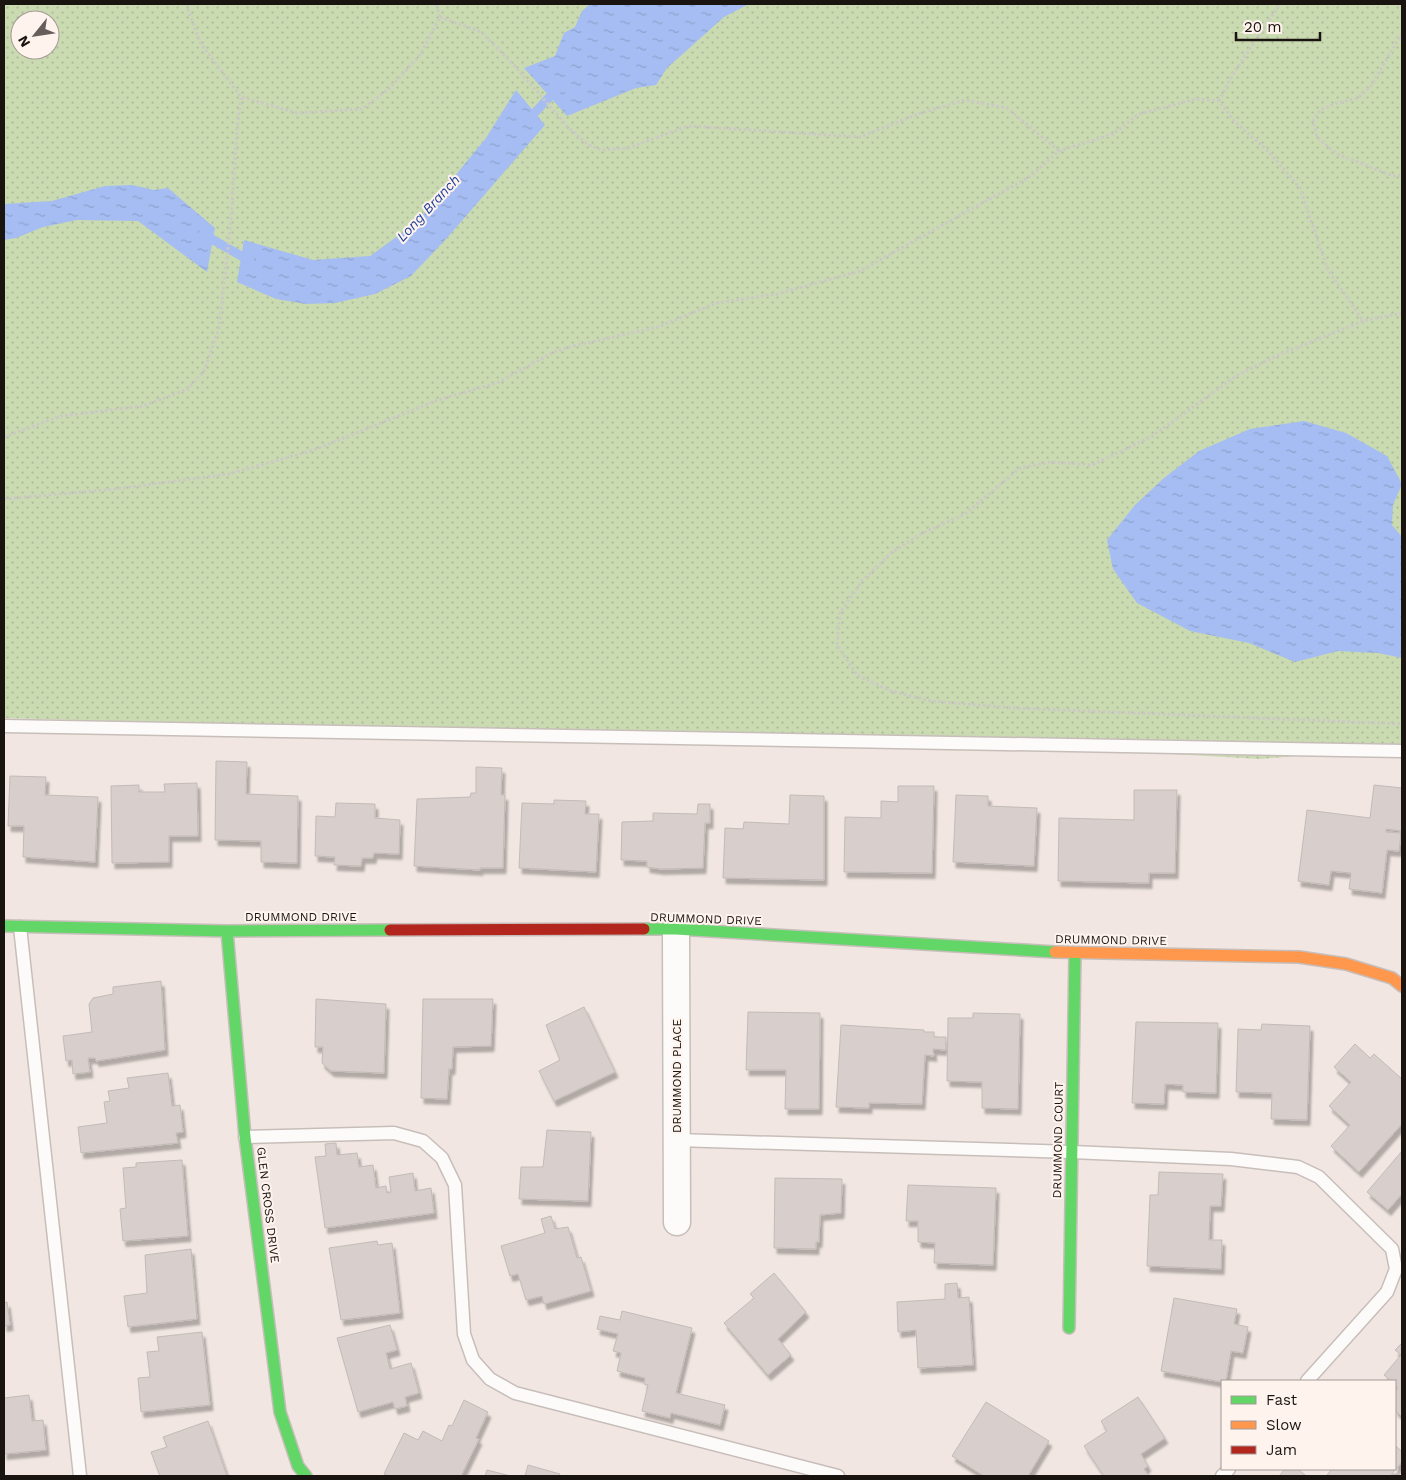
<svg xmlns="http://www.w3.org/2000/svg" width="1406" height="1480" font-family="'Work Sans',sans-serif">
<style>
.grass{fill:url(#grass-dots);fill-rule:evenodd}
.water{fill:url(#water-ripples)}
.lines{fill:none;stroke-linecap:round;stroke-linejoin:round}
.stream{stroke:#a5bdf2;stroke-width:9}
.building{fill:#d8cecc;stroke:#c3bbb8;filter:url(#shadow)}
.lane-casing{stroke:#c7beba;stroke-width:15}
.street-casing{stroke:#c7beba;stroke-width:29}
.fast-casing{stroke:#c7beba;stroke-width:14}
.slow-casing{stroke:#c7beba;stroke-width:14}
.jam-casing{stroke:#c7beba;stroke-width:14}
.path{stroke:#ccc8c6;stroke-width:3;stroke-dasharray:2.5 2.5;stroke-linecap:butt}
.lane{stroke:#fdfbfa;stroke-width:12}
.street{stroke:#fdfbfa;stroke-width:26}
.fast{stroke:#63d668;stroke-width:11}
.slow{stroke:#ff974d;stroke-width:11}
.jam{stroke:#b3261e;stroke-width:11}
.labels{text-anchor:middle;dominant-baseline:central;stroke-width:4;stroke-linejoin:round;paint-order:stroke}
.street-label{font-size:12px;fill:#1a1411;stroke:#fff3ee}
.water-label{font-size:14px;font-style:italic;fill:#1e419c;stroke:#fff3ee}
</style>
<defs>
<pattern id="grass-dots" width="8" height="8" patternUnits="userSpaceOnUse" patternTransform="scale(1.25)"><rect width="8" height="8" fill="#cadbb2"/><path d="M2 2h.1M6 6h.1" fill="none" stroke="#adbb98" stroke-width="1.8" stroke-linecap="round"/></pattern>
<pattern id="water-ripples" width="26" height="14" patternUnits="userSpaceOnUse" patternTransform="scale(1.25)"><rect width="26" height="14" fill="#a5bdf2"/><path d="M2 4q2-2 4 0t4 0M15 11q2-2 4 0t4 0" fill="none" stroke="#8da2ce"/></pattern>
<filter id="shadow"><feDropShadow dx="3" dy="5.5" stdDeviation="1" flood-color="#0004"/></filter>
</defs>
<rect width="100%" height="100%" fill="#f1e6e1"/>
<path class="grass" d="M4,4h1398v743l-142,12 -196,-11 -1060,-30zM20,20h30v30h-30z"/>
<path class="water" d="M590,4h159l-25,13 -57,51 -11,17 -20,3 -69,28 -43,-48 31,-12 9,-23 11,-6 7,-16z
M516,90l29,35 -98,113 -36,38 -36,18 -40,9 -29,1 -30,-5 -39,-17 7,-42 69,20 57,-4 47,-34 69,-84z
M132,185l22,5 14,-2 47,40 -8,44 -69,-51 -61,-1 -34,7 -27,11 -12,2v-36l48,-3 53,-15z
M1304,421l42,12 41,23 15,28 -9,21 -1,20 10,12v121l-24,-5 -40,-2 -43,11 -46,-19 -59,-12 -53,-28 -24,-34 -6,-29 28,-35 29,-27 35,-27 51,-22z"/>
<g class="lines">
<path class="stream" d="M527,121l30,-32
M203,234l47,27"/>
</g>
<path class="building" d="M216,761l31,1 -1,32 52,2 -1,67 -36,-1v-21l-46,-1z
M476,767l26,1 -1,27h4l-2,73h-23v2l-66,-4 3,-67 53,-2 1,-4h5z
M10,776l36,1 -1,18 53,2 -3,65 -72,-5 1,-31h-16z
M197,783l1,53h-29v26l-57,1 -1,-77 28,-1v7h26l-1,-8z
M1374,785l28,3v43l-16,-2v3l15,1 -2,18 -12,-1 -5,43 -33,-4 2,-16 -20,-2 -2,14 -31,-4 9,-71 63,8z
M898,786h36l-2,87 -88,-1 1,-55 36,1v-17l17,1z
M1134,790h43l-2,83h-26v10l-91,-2 1,-63 75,2z
M790,795l34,1v84l-101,-2 2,-50 18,1 1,-7 45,2z
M956,795l32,1v10l49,2 -3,58 -81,-4z
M554,800l32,1 -1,13h14l-3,58 -77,-4 3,-65 32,1z
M336,803l39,1v14l25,2 -1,34 -25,-1 -1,5h-11l-1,8 -27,-1 1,-8 -20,-1 1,-40 19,1z
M698,804h12v19h-5l-2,45 -42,1 -14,-2v-6l-26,-1 1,-38 31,-1v-8l44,1z
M161,981l4,69 -69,11 -1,-3h-7l2,14 -17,2 -1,-14 -6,1 -3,-25 29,-4 -3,-28 4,-6 20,-4v-7z
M316,999l70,5 -2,69 -53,-2 -9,-8 1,-16h-8z
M423,999h70l-2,47 -38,1 -1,22h-3l-2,30 -26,-1z
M584,1007l31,65 -61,29 -15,-30 21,-11 -14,-35z
M748,1012l72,1 -1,96h-34l1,-39h-40z
M973,1013l47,1 -2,95 -36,-1v-26l-35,-1 1,-63h25z
M1136,1022l82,1 -2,70 -33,-1v-7l-18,-1 -1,20 -32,-1z
M1262,1024l48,2 -3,94 -36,-1 1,-26 -36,-1 2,-63 23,1z
M841,1025l83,5v2h10v5h12v13l-13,-1 1,7 -9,-1 -3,49 -53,-1v5l-33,-1z
M1355,1044l15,14 4,-4 28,25v45l-43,48 -28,-26 19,-21 -21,-19 22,-24 -17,-15z
M168,1073l4,33 8,-1 3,27 -7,1 2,10 -97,10 -3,-26 29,-4 -3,-21 6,-1 -2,-10 21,-3 -2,-10z
M547,1130l44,2 -3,69 -69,-2 2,-32h22z
M336,1143l1,12 20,-2 2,14 14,-2 3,23 10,-2 1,7 4,-1 -2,-15 24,-4 2,18 16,-3 3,25 -109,15 -10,-71 11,-1 -1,-12z
M1402,1151v43l-14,16 -21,-18z
M182,1160l6,76 -65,5 -3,-32 6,-1 -3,-40 13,-1v-4z
M1159,1172l64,2 -2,32h-11l-1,34h13l-1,29 -74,-3 3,-71h8z
M775,1178l67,1 -1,34 -21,2 -1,27h-3v7l-42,-1z
M908,1185l88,3 -3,77 -59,-2 1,-20 -17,-1v-21h-12z
M551,1216l4,13 13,-2 9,31 4,-1 10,34 -47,13 -2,-8 -16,4 -8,-26 -8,2 -9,-30 44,-13 -4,-14z
M377,1241l1,4 14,-2 8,70 -59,7 -12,-72z
M191,1249l6,70 -69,8 -4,-31 23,-3 -2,-38z
M774,1273l32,39 -28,27 13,16 -23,20 -44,-52 30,-25 -4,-4z
M957,1283l1,15 11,-1 4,68 -55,3 -2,-38 -18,2 -1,-30 48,-3v-15z
M1174,1298l63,11 -3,15 14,3 -5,26 -12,-2 -5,30 -4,1 -61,-11z
M7,1302l3,23 -6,1v-23z
M622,1311l70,17 -16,65 49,12 -5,20 -49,-12 -1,5 -28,-7 6,-26 -4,-1 1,-6 -28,-7 4,-18 -8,-2 5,-17 -21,-5 3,-13 20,4z
M390,1325l7,25 -11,3 4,16 21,-6 8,30 -14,4 2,9 -12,3 -2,-7 -35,10 -21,-74z
M202,1332l8,73 -69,7 -3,-34 12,-1 -3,-25 12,-1 -2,-14z
M1402,1343v74l-7,-7v-19l3,-3 -3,-3v-4h-4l-7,-6 17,-20 -6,-5z
M29,1395l3,26 11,-1 3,30 -42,4v-56z
M1138,1397l27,41 -24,16 7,12 -4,3 5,7h-45l-20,-30 23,-15 -6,-10z
M464,1400l24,12 -12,26 3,1 -18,37h-72l-5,-2 20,-41 14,7 5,-9 19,10 7,-16 3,1z
M986,1402l63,39 -21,35h-44l-32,-20z
M208,1421l19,55h-67l-9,-24 16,-5 -4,-10z
M1395,1445l7,7v10l-12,14h-62l-1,-1 5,-6h63z
M528,1465l32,9 -1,2h-34z
M1285,1469h13l7,6 -2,1h-24z
M487,1470l24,6h-26z"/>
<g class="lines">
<g class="lane-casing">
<path id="lane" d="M4,726l1398,25
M20,927l60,549
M245,1137l149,-4 29,8 19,17 13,27 9,149 9,26 17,19 25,14 323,83
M677,1140l395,12 159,7 67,8 21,10 73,72 4,20 -9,23 -80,89
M1222,1476l7,-7"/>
</g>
<g class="street-casing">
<path id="street" d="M676,929l1,293"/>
</g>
<g class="fast-casing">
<path id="fast" d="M4,926l223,5 163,-1
M644,929h32l379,23
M227,931l18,206 35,275 18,54 8,10
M1069,1328l6,-375"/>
</g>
<g class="slow-casing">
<path id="slow" d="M1055,952l244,5 47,7 46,14 10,8"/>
</g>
<g class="jam-casing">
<path id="jam" d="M390,930l254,-1"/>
</g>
<path class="path" d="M187,4l1,6 13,34 40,53 56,16 65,-4 28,-21 30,-33 20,-38 -4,-13
M440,17l41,15 32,32 54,62 20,18 14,6 27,-2 60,-22 172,11 61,-24 44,-13 42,8 52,43
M1402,33l-31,53 -13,12 -21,5 -17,7 -7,11 4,16 20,17 56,22 9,-1
M1219,101l14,-27 47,-70
M1402,313l-39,8 -89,36 -38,19 -85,61 -59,28 -42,-3 -30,6 -55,46 -44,20 -29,18 -29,28 -23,32 -3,33 20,30 34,16 40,10 83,7 388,16
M4,437l57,-21 82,-10 45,-17 16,-18 15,-43 12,-107 6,-92 4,-32
M4,499l112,-10 113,-15 85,-24 124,-50 59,-17 57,-31 19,-6 85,-19 58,-24 61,-9 83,-23 171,-95 28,-25 54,-17 26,-20 57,-15 23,2 15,20 35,31 31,36 27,80 36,53"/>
<use href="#lane" class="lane"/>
<use href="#street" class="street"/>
<use href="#fast" class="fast"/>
<use href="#slow" class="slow"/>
<use href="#jam" class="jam"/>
</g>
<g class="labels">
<g class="street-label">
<text x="301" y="917">DRUMMOND DRIVE</text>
<text transform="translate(706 919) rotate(2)">DRUMMOND DRIVE</text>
<text transform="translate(1111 940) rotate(1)">DRUMMOND DRIVE</text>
<text transform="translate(677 1076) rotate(-90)">DRUMMOND PLACE</text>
<text transform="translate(1058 1140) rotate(-89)">DRUMMOND COURT</text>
<text transform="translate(268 1205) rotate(83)">GLEN CROSS DRIVE</text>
</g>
<g class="water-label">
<text transform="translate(428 208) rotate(-47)">Long Branch</text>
</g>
</g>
<rect width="1406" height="1480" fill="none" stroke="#1a1411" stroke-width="10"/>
<rect x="1221" y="1380" width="175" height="90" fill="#fff3ee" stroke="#a39a96"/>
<rect x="1231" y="1396" width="25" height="8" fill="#63d668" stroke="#a39a96"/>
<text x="1266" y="1405" font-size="15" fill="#1a1411">Fast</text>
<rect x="1231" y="1421" width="25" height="8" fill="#ff974d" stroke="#a39a96"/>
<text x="1266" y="1430" font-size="15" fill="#1a1411">Slow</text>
<rect x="1231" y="1446" width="25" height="8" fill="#b3261e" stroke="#a39a96"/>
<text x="1266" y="1455" font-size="15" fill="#1a1411">Jam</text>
<g transform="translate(35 35) rotate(240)"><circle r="24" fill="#fff3ee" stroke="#a39a96"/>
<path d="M0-4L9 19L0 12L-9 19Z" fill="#655e5a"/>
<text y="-8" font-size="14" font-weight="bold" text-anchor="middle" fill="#1a1411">N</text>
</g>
<path d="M1236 32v8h84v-8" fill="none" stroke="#1a1411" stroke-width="2.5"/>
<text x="1244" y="32" font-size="15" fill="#1a1411" stroke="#fff3ee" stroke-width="4" paint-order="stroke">20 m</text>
</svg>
